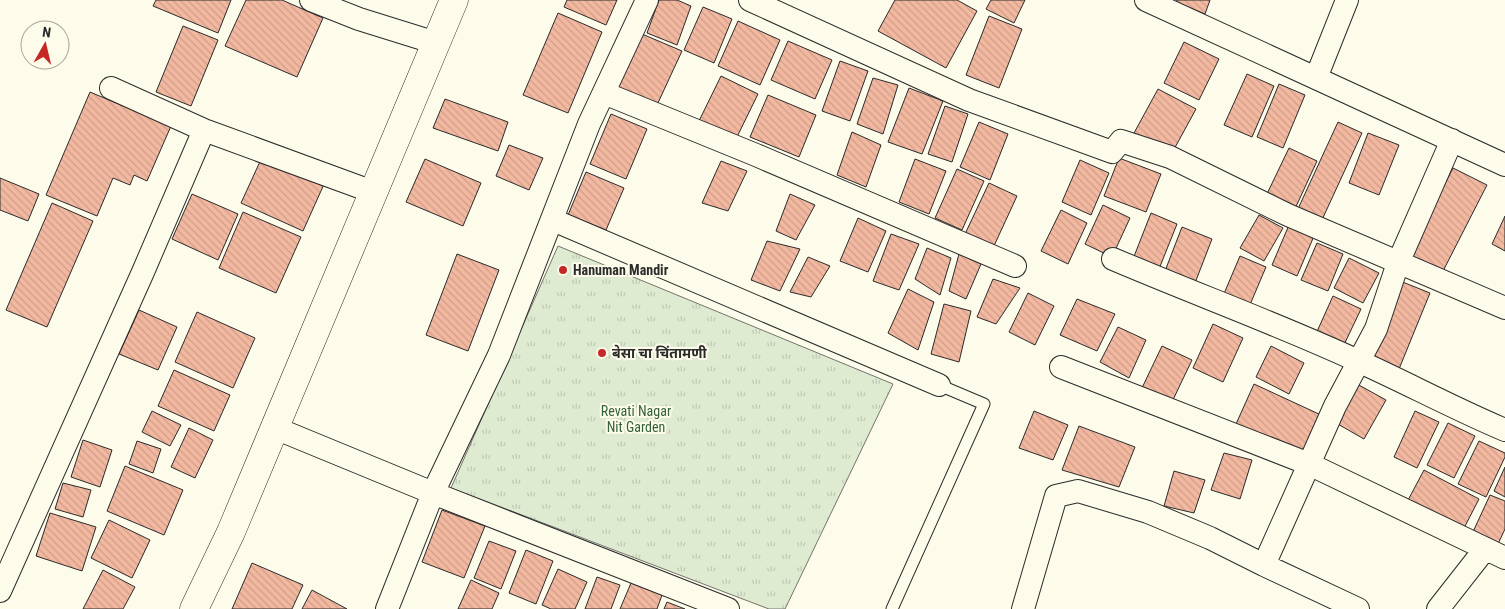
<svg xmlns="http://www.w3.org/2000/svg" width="1505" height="609" font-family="'Roboto Condensed','Noto Sans Devanagari',sans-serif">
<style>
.park{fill:url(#park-tufts);stroke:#74746e}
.building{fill:url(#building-back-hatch);stroke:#2b2b2b}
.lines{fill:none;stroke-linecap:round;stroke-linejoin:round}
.service-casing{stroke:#2b2b2b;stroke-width:13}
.minor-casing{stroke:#2b2b2b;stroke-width:24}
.tertiary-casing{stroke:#2b2b2b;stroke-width:29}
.service{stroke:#fdfbea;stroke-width:11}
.minor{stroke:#fdfbea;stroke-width:22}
.tertiary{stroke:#fdfbea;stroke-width:28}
.poi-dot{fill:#c62828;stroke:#fdfbea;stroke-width:2}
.labels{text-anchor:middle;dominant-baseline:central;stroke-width:4;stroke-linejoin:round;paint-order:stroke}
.poi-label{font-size:14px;font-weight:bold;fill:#2b2b2b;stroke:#fdfbea;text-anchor:start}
.park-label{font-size:14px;fill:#34623c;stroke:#fdfbea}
</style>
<defs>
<pattern id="park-tufts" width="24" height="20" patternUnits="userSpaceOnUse" patternTransform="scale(1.25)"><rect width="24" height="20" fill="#deebd1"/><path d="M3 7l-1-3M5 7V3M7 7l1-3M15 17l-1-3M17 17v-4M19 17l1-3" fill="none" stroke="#bfcab4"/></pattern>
<pattern id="building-back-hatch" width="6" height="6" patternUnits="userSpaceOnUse" patternTransform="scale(1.25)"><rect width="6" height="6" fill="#f2b8a0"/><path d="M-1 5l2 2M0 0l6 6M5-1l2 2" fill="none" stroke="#d09e8a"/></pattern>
</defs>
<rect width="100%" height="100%" fill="#fdfbea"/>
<path class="park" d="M558,246l335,138 -108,225h-16l-318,-121z"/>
<path class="building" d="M156,0h75l-13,33 -65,-27z
M246,0h36l41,18 -26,59 -72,-31z
M567,0h50l-11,25 -42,-18z
M659,0h18l14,6 -14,39 -30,-12z
M895,0h62l20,11 -31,57 -68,-37z
M991,0h34l-11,23 -28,-14z
M1177,0h33l-5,14 -29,-12z
M703,7l29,12 -18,44 -30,-13z
M558,13l44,19 -34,81 -45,-18z
M989,16l33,13 -23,59 -33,-13z
M738,21l42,19 -20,45 -42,-19z
M183,26l35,14 -27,66 -35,-14z
M642,34l40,17 -25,54 -40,-18z
M788,41l44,19 -17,39 -44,-19z
M1184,42l35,17 -20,41 -35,-17z
M840,61l28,10 -18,50 -28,-10z
M1247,74l27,12 -22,51 -28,-12z
M721,76l37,18 -24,49 -37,-18z
M873,78l25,7 -15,49 -26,-10z
M1279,84l26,11 -22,53 -26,-11z
M909,88l34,13 -21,53 -34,-12z
M1158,89l38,20 -24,44 -38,-20z
M90,92l81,34 -24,55 -13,-6 -4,10 -17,-7 -16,38 -51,-21z
M768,95l48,20 -17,42 -49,-20z
M445,99l63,23 -10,29 -65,-23z
M945,106l23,8 -16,48 -24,-8z
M611,114l36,15 -21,50 -36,-15z
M979,122l29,12 -18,46 -30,-13z
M1338,122l24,11 -41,89 -24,-11z
M852,132l29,13 -15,42 -29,-12z
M1368,133l31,12 -20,50 -30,-12z
M509,145l34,13 -14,32 -33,-14z
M1289,148l28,13 -23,50 -29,-13z
M263,155l62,27 -22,49 -62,-28z
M1119,158l42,16 -15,38 -42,-16z
M425,159l56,24 -18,43 -57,-24z
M915,159l31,12 -17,43 -30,-12z
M1080,160l29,13 -18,42 -29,-13z
M721,161l26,10 -19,40 -26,-8z
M1453,168l34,17 -47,92 -34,-17z
M957,169l27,12 -22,49 -27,-12z
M586,172l38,16 -18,42 -38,-15z
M0,178l39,16 -11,27 -28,-11z
M989,183l28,13 -24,52 -28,-14z
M192,194l46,20 -20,46 -46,-21z
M790,194l25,11 -19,35 -20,-9z
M52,203l41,18 -46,106 -41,-17z
M1103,205l27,13 -18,39 -27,-13z
M1061,210l26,13 -19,41 -27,-13z
M243,212l58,25 -25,56 -57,-25z
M1151,213l26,11 -18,45 -26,-10z
M1259,215l24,13 -19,33 -24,-13z
M1505,216v35l-13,-7z
M858,218l28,13 -18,41 -28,-11z
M1289,225l25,11 -17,40 -25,-11z
M1182,227l30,12 -17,44 -30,-12z
M891,234l28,10 -20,46 -26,-9z
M767,241l33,8 -20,42 -29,-11z
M1317,243l26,11 -15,37 -27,-11z
M927,248l24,10 -11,37 -25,-16z
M457,254l42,16 -31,81 -42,-16z
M959,254l22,10 -15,35 -17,-8z
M1240,256l26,11 -17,40 -26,-11z
M808,257l22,9 -19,31 -21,-5z
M1349,258l30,15 -16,30 -29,-15z
M993,279l27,9 -24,36 -19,-7z
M1400,281l30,12 -31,76 -29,-12z
M908,289l26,13 -16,48 -30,-17z
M1028,293l26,13 -19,39 -26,-13z
M1333,296l28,13 -19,40 -27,-13z
M1077,299l38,15 -18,37 -37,-16z
M944,304l27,7 -12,51 -28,-8z
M139,310l38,17 -19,43 -39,-16z
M197,312l58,26 -22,50 -58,-26z
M1213,324l30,14 -20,44 -30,-14z
M1118,327l28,13 -17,38 -29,-16z
M1162,346l30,14 -21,44 -30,-14z
M1271,346l33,17 -15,31 -33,-17z
M174,370l56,25 -16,36 -56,-25z
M1254,384l67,31 -17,39 -68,-30z
M1357,384l29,16 -22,39 -28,-16z
M152,411l29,14 -11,21 -28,-14z
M1034,411l34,14 -15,35 -34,-12z
M1415,411l24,11 -22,46 -23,-11z
M1448,423l27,13 -21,42 -27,-13z
M1079,426l56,21 -16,40 -57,-17z
M189,428l24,12 -18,38 -24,-11z
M83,440l29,10 -12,37 -29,-10z
M137,441l24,8 -8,24 -24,-9z
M1479,441l26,12v4l-19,40 -28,-13z
M1224,453l28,7 -12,39 -29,-9z
M125,466l58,24 -19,45 -57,-24z
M1505,467v30l-11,-6z
M1424,470l55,29 -17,33 -56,-28z
M1174,471l31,9 -11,33 -30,-7z
M63,483l28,7 -8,27 -28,-8z
M1490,495l15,6v28l-8,17 -25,-12z
M442,510l43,16 -21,52 -42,-16z
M50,513l46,14 -14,44 -46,-15z
M109,520l41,20 -18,38 -41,-20z
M489,541l27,10 -15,38 -27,-11z
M526,550l27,11 -17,43 -27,-11z
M252,563l51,22 -11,24h-60z
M558,569l29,13 -12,27h-24l-9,-4z
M103,570l32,17 -12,22h-40z
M597,577l23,8 -9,24h-26z
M471,580l28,13 -7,16h-34z
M631,583l31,12 -5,14h-37z
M312,590l35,19h-45z
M667,602l18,7h-21z"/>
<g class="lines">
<g class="service-casing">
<path id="service" d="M892,609l92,-205 -45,-19"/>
</g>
<g class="minor-casing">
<path id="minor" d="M311,0l48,19 77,24
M750,0l219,100 143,52 9,-11 49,16 118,58 217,93
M1146,0l359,165
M1316,78l31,-78
M111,88l93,42 169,62
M604,93l152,62 259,111
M553,220l386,165
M1113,259c82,35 165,65 245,102 49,22 97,48 147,69
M1061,367l248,97 196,94
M275,428l158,65 295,116
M1264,565l94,44
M0,591l143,-319 61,-142
M387,609l46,-116 66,-138 90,-231 58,-124
M1023,609l33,-113 22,-5 70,21 62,26 54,27 71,-159 41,-77 22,-66 54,-123
M1438,609l47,-60"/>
</g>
<g class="tertiary-casing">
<path id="tertiary" d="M194,609l37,-77 223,-532"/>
</g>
<use href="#service" class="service"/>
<use href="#minor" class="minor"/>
<use href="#tertiary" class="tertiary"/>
</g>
<g class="poi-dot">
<circle cx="563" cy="270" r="5"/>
<circle cx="602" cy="353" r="5"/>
</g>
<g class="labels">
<g class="poi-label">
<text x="573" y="270">Hanuman Mandir</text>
<text x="612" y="353">बेसा चा चिंतामणी</text>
</g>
<g class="park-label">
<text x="636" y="411">Revati Nagar<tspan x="636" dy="16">Nit Garden</tspan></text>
</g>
</g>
<g transform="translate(45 45) rotate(8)"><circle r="24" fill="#fdfbea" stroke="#a9a89e"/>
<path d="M0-4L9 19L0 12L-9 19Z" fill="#c62828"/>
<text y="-8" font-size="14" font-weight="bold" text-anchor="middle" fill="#2b2b2b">N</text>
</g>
</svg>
